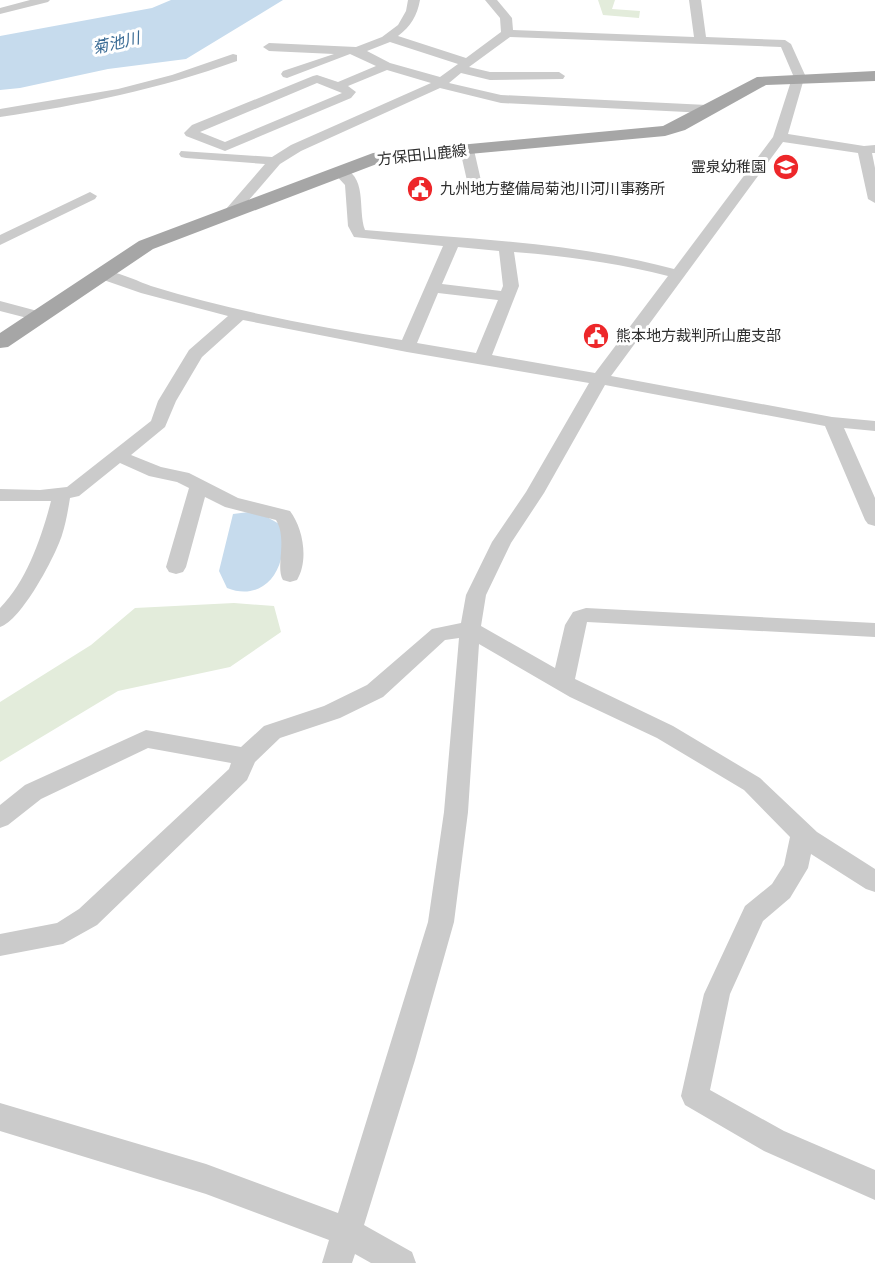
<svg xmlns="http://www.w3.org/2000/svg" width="875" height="1263" font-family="'DM Sans','Noto Sans JP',sans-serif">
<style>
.green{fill:#e3ecdb}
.water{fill:#c6dbed}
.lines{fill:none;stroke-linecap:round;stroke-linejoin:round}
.minor{fill:#cbcbcb;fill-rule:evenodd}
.major{fill:#a6a6a6;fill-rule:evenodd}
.labels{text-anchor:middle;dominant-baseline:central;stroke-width:6;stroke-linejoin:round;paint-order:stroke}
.far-street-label{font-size:15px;fill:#2e2e2e;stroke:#fff}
.far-poi-label{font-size:15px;fill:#2e2e2e;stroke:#fff;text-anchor:start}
.far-water-label{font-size:16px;font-style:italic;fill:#386a94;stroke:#fff}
</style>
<rect width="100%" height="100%" fill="#fff"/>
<path class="green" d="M598,0h17l-3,9 28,2 -1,7 -36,-3z
M234,603l40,3 7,26 -51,35 -112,24 -118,71v-60l91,-57 44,-37z"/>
<path class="water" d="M171,0h112l-97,59 -78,10 -88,19 -20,2v-54l152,-28z
M249,512l18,5 14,8c1,10 3,24 0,34 -7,27 -29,39 -54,29l-8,-17 14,-57z"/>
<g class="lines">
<path class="minor" d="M30,0h20l-2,2 -48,12v-6z
M408,0h12c-3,16 -9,26 -22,36l68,22 35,-26 -1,-14 -15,-18h12l15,18 1,12 181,7 -5,-37h12l5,37 79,3 6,4 14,31 -17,59 76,12 11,-1v8h-3l3,15v35l-7,-4 -10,-46 -75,-11 -172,234 221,41 43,4v10l-31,-3 31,70v28l-7,-2 -3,-4 -40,-94 -220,-41 -61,108 -33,50 -25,52 -5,31 74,42 10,-43 8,-13 13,-4 289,15v14l-288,-15 -12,57 98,47 87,52 57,54 58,37v23l-9,-3 -55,-35 -3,14 -18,30 -27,23 -33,73 -20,96 74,41 91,39v30l-111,-49 -79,-46 -4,-9 23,-102 41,-88 27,-22 12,-19 6,-28 -46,-47 -87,-52 -87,-41 -91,-53 -11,168 -14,110 -39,138 -51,165 48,27 4,11h-45l-16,-9 -3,9h-30l7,-23 -123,-46 -206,-63v-28l206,61 132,49 90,-291 16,-110 15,-174 -14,2 -62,57 -43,21 -60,20 -25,24 -8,18 -150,145 -34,19 -63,12v-22l57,-11 22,-14 150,-140 2,-6 -83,-15 -107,51 -33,26 -8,3v-23l25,-20 121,-55 95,17 23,-21 60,-20 43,-21 65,-56 29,-6 5,-28 26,-53 34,-50 63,-109 -182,-31 -164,-32 -41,37 -26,44 -11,26 -34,28 30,12 28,6 49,25 52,13c13,17 19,49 7,69l-7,2 -7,-2c-8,-13 5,-40 -7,-60l-51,-13 -20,-10 -19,70 -3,5 -7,2 -7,-2 -3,-5 23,-79 -12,-6 -28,-6 -29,-13 -41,33 -9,2c-2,12 -4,25 -8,37 -7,22 -41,86 -62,92v-19c27,-27 42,-72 51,-107h-51v-12l40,1 27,-3 84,-66 7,-20 31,-51 39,-34 -87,-23 -46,-16 -3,-3 3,-3c13,-4 42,10 56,15 82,25 166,41 251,54l41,-94 -89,-9 -6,-11 -3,-41 -13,-14 7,-4c30,7 18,42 26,63 103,9 209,12 309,39l99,-132 20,-62 -12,-28 -271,-10 -41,30 21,5h69l6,4 -2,3 -73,1 -29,-7 -12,10 52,12 206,10 6,4 -6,4 -206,-10 -61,-15 -139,63 -21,13 -44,51h-10l-2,-3 2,-3 39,-45 -79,-6 -5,-1 -2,-3 2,-3 91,6 19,-12 140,-62 -44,-13 -39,16 8,6 -5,6 -126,53 -39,-15 -2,-3 8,-8 121,-49 4,-1 21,7 38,-16 -26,-12 -63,24 -4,-1 -2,-3 2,-3 51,-17 -65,-3 -6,-4 6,-4 87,4 26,-10 16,-12 8,-14zM390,42l68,22 -18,13 -50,-14 -23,-12zM317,83l25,10 -117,49 -25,-10zM458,247l41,4 4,35 -2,5 -59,-7zM514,252c53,4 103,11 154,24l-73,97 -103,-18 27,-69zM438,293l60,7 -22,53 -59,-10z
M233,54l4,1v6c-77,28 -156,44 -237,56v-8l118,-20 54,-14z
M467,146l7,4 8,35 -7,4 -7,-4 -8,-35z
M90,192l7,4 -2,3 -95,46v-10z
M0,301l45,12 2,3 -8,5 -39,-10z"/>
<path class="major" d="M875,71v10l-109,4 -81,45 -20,6 -283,26 -229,87 -145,98 -8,1v-15l139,-92 234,-88 290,-27 94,-49z"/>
</g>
<defs>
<g id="school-disc" transform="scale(1.35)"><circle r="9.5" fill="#ed272a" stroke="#fff"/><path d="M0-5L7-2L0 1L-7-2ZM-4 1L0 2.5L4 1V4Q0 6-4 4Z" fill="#fff"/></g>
<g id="civic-disc" transform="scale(1.35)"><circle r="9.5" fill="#ed272a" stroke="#fff"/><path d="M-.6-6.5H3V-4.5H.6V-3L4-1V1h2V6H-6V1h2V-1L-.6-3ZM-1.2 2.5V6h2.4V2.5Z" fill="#fff"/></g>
</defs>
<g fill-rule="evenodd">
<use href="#school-disc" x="786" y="167"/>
<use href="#civic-disc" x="420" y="189"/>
<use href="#civic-disc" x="596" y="336"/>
</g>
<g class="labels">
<g class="far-street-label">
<text transform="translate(422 155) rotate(-6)">方保田山鹿線</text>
</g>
<g class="far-poi-label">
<text x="766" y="167" text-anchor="end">霊泉幼稚園</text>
<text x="440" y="189">九州地方整備局菊池川河川事務所</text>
<text x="616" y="336">熊本地方裁判所山鹿支部</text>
</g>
<g class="far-water-label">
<text transform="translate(116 43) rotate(-13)">菊池川</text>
</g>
</g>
</svg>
